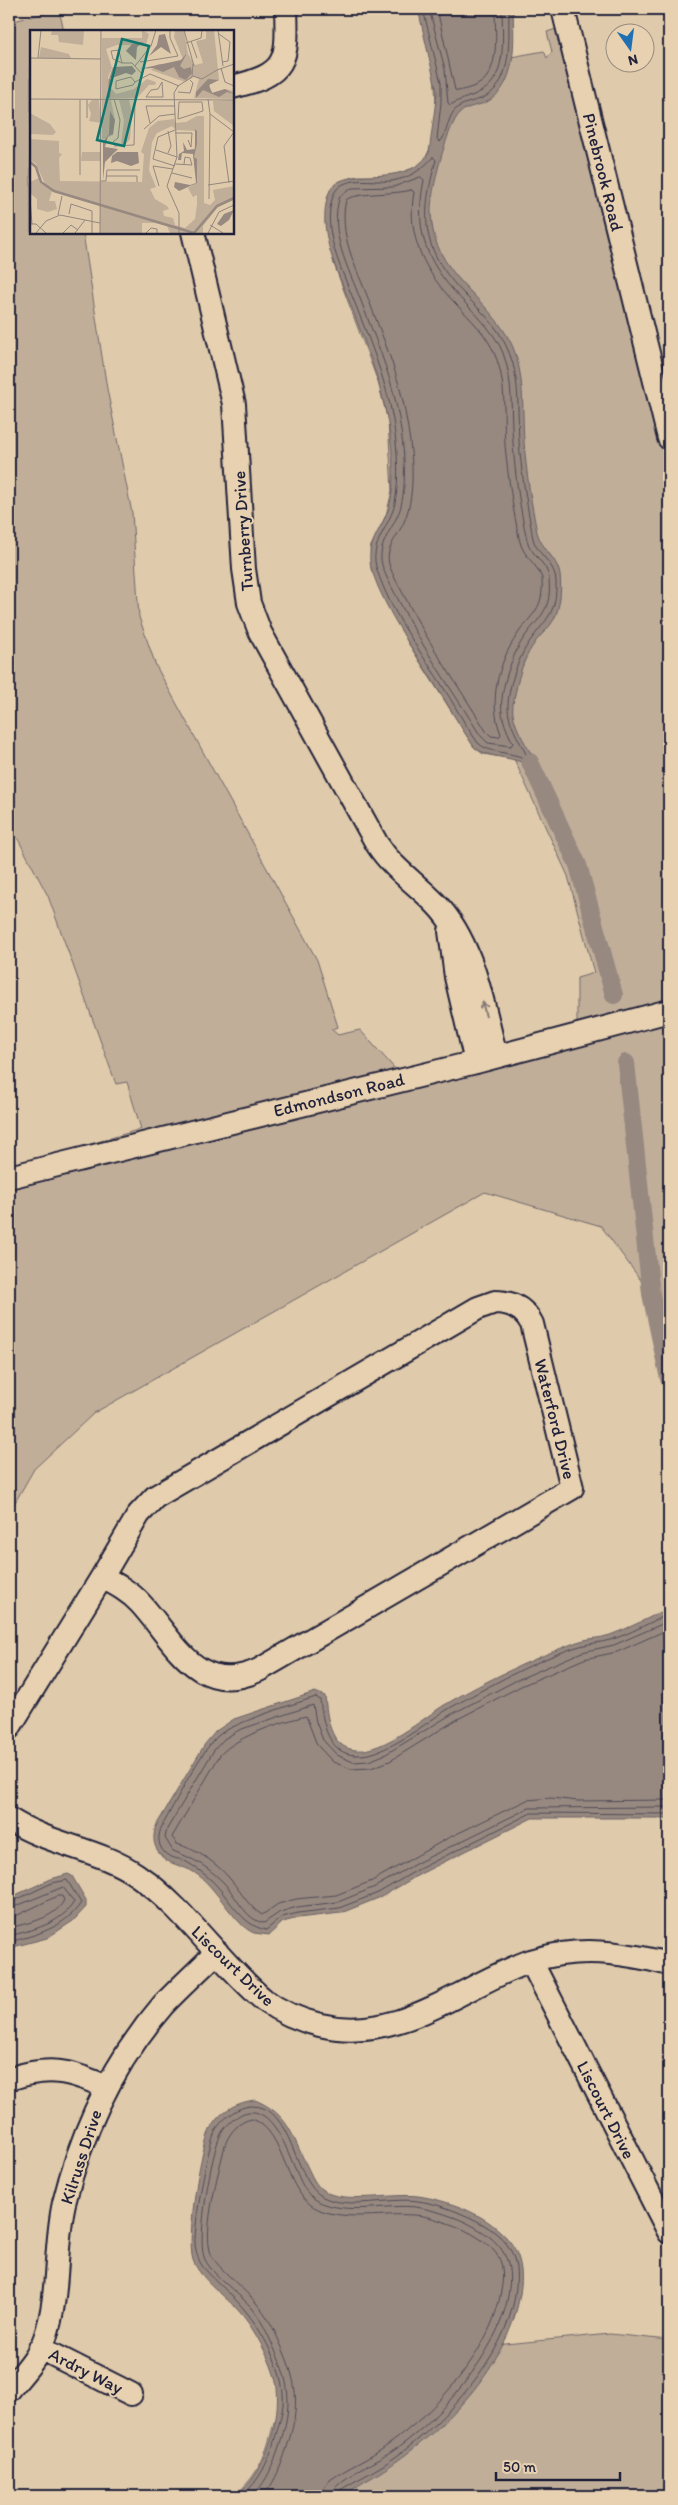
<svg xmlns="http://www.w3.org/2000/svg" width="678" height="2505" font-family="Itim,sans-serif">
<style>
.green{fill:#c0ae99;stroke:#71686a}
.water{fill:#978980;stroke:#686064}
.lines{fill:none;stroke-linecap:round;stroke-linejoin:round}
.shore{stroke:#514b57;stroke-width:1}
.canal{stroke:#978980;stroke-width:18}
.minor-casing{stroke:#22223b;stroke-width:26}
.minor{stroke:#e7d1b0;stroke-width:22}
.oneway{stroke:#847a76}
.labels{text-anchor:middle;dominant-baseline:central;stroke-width:4;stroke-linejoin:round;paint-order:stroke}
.street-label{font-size:18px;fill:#22223b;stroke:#e7d1b0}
.inset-river{fill:none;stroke:#978980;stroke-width:2.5}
.inset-road{fill:none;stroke:#93877e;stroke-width:1}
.view{fill:#0f766e;fill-opacity:0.15;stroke:#0f766e;stroke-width:2.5}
.inset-edge{fill:none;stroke:#22223b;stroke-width:2.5}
</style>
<rect width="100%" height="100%" fill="#dfcaab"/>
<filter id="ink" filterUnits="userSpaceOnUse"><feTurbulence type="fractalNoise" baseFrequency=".02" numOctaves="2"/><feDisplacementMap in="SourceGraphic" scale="10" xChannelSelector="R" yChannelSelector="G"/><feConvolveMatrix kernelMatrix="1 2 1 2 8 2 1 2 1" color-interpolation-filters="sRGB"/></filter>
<g filter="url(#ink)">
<path class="green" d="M59,10l5,21h-33v201l52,1 24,156 25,124 7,104 17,49 161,294 21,67 -7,2 7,6 22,-5 37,41 -360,89 104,-31 -14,-47 -11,2 -68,-188 -39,-74v-800z
M559,28l110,446v527l-92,24v-47l17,-5 -26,-97 -54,-117 -31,-5 -9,-7 -66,-104 -37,-74 -1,-21 16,-33 6,-24 -4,-70 -10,-39 -44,-118 -9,-42 3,-27 12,-14 17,-5h34l25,-9 8,-6 8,-17 4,-41 -2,-32 110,-20 3,7 5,-6 -5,-20z
M669,1021v358l-18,-85 -50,-68 -116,-34 -391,221 -60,56 -25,44v-326z
M610,2334l59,6v156h-435c26,-22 32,-42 40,-74l231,-78z"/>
<path class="water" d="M418,9l95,1c1,30 5,75 -26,92 -9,4 -20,4 -27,11 -13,12 -30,81 -29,99 1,64 57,82 81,133 13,30 10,63 12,96 2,30 7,61 13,91 4,17 21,26 23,43 2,14 0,38 -9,49 -6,8 -14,14 -19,23 -8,12 -13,28 -16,43 -2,8 -4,16 -3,24 3,16 14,32 22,46l-10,4c-17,-9 -37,-5 -51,-17 -14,-20 -25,-41 -38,-61 -23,-37 -50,-74 -64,-115 -9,-27 12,-43 18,-67 6,-25 2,-61 -3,-86 -7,-39 -23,-78 -37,-115 -13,-33 -33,-71 -22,-108 10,-35 77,-2 101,-42l8,-61z
M669,1608v210h-137l-110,55 -41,24 -40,16 -43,5 -15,4 -14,13c-5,-1 -10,-1 -15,-2 -19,-7 -38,-47 -59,-60 -11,-8 -29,-8 -36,-20 -7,-10 -6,-19 -2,-29l48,-80 11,-13 18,-12 81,-27 10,4c2,20 4,52 31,54 27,3 67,-32 90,-46 41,-24 86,-45 131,-62 10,-4 22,-3 33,-7 20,-7 40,-18 59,-27z
M68,1874l4,2 14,24v7l-13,14 -26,17 -38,10v-50l42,-19z
M255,2100c34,14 37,36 52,66 5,10 8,19 17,25 19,13 70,2 94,5 28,4 62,16 83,36 19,17 23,37 19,62 -13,77 -84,145 -149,184 -10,5 -23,16 -34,18 -9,2 -21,0 -30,0 -24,0 -48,0 -73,0 6,-5 13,-9 17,-15 18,-23 29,-64 26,-93 -2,-21 -21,-56 -34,-72 -13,-17 -43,-36 -50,-56 -7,-21 7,-115 19,-134 9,-16 26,-24 43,-26z"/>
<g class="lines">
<path class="shore" d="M423,9l18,74v20l-4,36 3,3c7,-7 7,-22 14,-31 8,-9 20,-9 31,-14 29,-16 23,-60 24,-88
M429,9l16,60 3,34 2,2c10,-6 21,-8 32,-14 26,-14 20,-57 20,-82
M437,9l18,81 3,1c8,-2 18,-4 25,-10 17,-15 12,-52 12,-72
M433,157l3,3c-16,58 -15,90 29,135 16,16 33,31 42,53 14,29 10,62 12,93 2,29 7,58 12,86 1,7 2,16 7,22 7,11 17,17 18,32 1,32 -9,37 -26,60 -12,16 -26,56 -21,75 3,13 11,26 17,38l-2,4c-14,-6 -36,-5 -46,-15 -14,-19 -25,-41 -38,-61 -23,-35 -50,-72 -63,-112 -9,-26 13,-43 18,-67 5,-26 2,-58 -2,-83 -6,-37 -25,-84 -39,-119 -12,-31 -33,-71 -21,-105 8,-23 41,-13 59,-15 17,-3 30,-11 41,-24z
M421,177l3,3c-11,55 4,86 43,125 14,14 28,29 36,48 11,29 7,59 10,90 2,32 7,66 14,97 4,16 21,23 22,39 3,33 -10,37 -26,60 -12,18 -26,58 -20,79 2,9 6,17 10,25l-2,3 -23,-3 -8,-8c-27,-44 -57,-86 -80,-132 -6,-12 -14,-25 -18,-38 -6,-22 14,-39 19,-59 7,-30 2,-68 -4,-98 -7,-36 -23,-72 -36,-107 -12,-32 -33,-69 -21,-105l12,-8 41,-1z
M411,190l3,2c-8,44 11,81 42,112 15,16 31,30 39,51 12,28 8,59 10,90 3,32 8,66 15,97 4,15 17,22 22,36 2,33 -10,34 -25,57 -19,28 -29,67 -16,99l-2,3 -8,-1 -5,-5c-26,-43 -56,-85 -79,-130 -6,-12 -14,-24 -18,-37 -4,-16 9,-28 15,-42 13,-30 8,-73 2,-105 -6,-40 -24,-81 -38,-119 -12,-31 -30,-64 -22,-98 10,-8 48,-5 65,-10z
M669,1614c-19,8 -39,20 -59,26 -10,3 -20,3 -30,6 -40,12 -93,41 -130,62 -26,15 -63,49 -94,47 -29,-1 -33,-33 -36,-55l-4,-3c-20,6 -83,26 -97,38 -19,16 -43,67 -57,91 -4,9 -5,18 2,26 5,6 13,6 21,9 9,5 17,11 25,18 19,17 30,46 56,51l16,-13 16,-4 41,-5 39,-15 41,-24 112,-56 138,1
M669,1621l-55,24 -32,7 -65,28 -65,34 -66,40 -17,7 -16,1 -16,-7 -14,-15 -7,-18 -3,-17 -74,25 -15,9 -10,11 -47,79 -2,9 8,13c20,7 35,16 50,31 13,13 22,38 41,41l16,-11 17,-5 41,-5 37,-15 42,-24 112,-55 140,-1
M669,1629l-52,23 -33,7 -63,27 -65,34 -66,41 -19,7 -20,1 -18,-7 -16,-17 -11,-29c-25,6 -69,20 -86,39l-48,82 5,7c21,6 40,19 54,36 10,12 18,27 31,35l16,-11 18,-5 40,-4 36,-14 76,-43 79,-38 24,-2 27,3 91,-1
M9,1903l43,-20 15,-3 14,23c-17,25 -45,32 -72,39
M9,1909l54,-22 11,15c-13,22 -42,28 -65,34
M9,1916l9,-1 39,-19h5l2,4c-9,19 -37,23 -55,28
M242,2496c18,-16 27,-35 33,-58 3,-11 7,-22 8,-33 3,-30 -18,-69 -35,-91 -13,-17 -31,-31 -45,-47 -5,-7 -7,-15 -8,-23 -1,-19 12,-98 21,-114 6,-12 23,-24 36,-24 41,-1 41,75 71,91 25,13 67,0 95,4 14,2 31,7 44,13 17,7 40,19 49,37 7,14 6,29 4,45 -11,62 -68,123 -118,160 -18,13 -39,23 -57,34l-3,6
M252,2496c12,-11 19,-25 24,-41 16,-44 17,-66 -3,-109 -6,-13 -12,-27 -21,-38 -13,-15 -42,-34 -48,-51 -7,-19 7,-104 17,-123 4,-8 15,-18 23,-21 35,-11 48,60 63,79 4,5 11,10 18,12 28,10 61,0 91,3 18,3 41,10 57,19 31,17 41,35 35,70 -9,56 -71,127 -118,157 -14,9 -57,27 -59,43
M263,2496c10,-11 16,-25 21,-40 16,-45 16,-69 -4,-113 -6,-14 -13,-28 -23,-39 -10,-13 -41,-37 -46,-50 -9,-24 8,-83 14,-109 4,-12 14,-24 27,-26 36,13 30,76 68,91 28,11 63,3 93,5 13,0 28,6 40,10 16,6 38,18 46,33 5,10 4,22 2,33 -9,59 -65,120 -113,154 -18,14 -40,22 -58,35l-6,8 -1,8"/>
<path class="canal" d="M530,762l48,103 36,130
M626,1063l25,231 18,85"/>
<g class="minor-casing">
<path id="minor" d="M563,9l106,429
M232,87c55,-13 56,-25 54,-78
M193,232l41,172 10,165 5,34 11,29 117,212c16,25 39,39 59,60 38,39 47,102 60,152
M450,931l6,46 20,85
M9,1177l467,-115 193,-51
M495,1302c16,0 29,6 37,22l40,164 -313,182c-62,28 -84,-29 -119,-67 -11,-12 -25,-19 -38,-26l37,-63 16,-17 323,-189z
M9,1728l93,-151
M9,1819c40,26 89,29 128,56 49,34 82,87 127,125 18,13 35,20 56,25 80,19 140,-39 211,-64
M669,1964c-48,-12 -90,-18 -138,-3l138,271
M9,2079c39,-13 60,-9 97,8
M40,2348l91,46
M9,2390c13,-16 29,-32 36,-52 15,-43 9,-91 19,-135 18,-73 50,-141 99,-198 17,-18 36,-35 54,-53"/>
</g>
<use href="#minor" class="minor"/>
</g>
<defs><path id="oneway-shaft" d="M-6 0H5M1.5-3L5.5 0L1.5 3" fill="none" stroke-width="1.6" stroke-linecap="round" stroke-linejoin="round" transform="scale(1.25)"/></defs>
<use class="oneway" href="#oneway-shaft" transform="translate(484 1009) rotate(-104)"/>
</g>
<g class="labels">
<g class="street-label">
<text transform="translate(603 172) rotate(76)">Pinebrook Road</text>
<text transform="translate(243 531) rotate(-94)">Turnberry Drive</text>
<text transform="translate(339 1095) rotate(-14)">Edmondson Road</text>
<text transform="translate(555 1419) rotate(76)">Waterford Drive</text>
<text transform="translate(233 1966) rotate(44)">Liscourt Drive</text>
<text transform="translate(606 2110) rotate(63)">Liscourt Drive</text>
<text transform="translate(81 2157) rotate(-72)">Kilruss Drive</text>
<text transform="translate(86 2371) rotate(27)">Ardry Way</text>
</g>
</g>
<g transform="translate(30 30)">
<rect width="204" height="204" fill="#dfcaab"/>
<path d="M22,0l24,1 13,-1 -5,1 -1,14 -24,-3 -1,-7h-7zM112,0l7,4 -3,11h-29l-11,4 6,19 -4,9 3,11 5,6 18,-5 13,-10 9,3 -1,3h-6l-12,13 -35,1v-61h40zM145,0h9l4,24 7,11 8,-2 -7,-22 10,-2v-9h8l5,50 -9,4 -1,4 4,5 12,-4 9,2v8l-40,-1 5,-19 -5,-2 -9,5 -34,-12 7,-6h14l11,-5 -9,-22zM11,17l28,7 2,4h-32zM62,70h7l2,23 -12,-2 2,-7 -3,-9zM72,70h9l4,20 -2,15 -11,5zM89,70h10l3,14 -2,25 -5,6h-4l3,-25zM204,70v26l-20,-15 -1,-10zM0,83l20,11 6,8 -3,3 -22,-1zM167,86h7v87l6,2 5,-5 -2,-10 21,-4v14l-16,7 -15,19v7h-33l-3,-7 -12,-3h-13v10h-42v-27l-48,-15 -3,10h6l2,8 -9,3 -11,-3v-10l-7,-6v-11l9,-4 1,5 6,3 -10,-22 -6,-4v-21l29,2v12l3,1 -3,4 1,23 82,1 2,-28 -3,-2 8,-24 9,-7 16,-2 1,4 11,-1zM142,96l4,4 21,1 -4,27 3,2v23l-8,5 5,9 4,-2v9l-2,15 -10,9 -10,-3 -2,-7 -9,-2 -1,-5 6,-2 -2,-3 -12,-7 -5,-10 6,-2 -7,-17 3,-28 5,-9zM52,122h19v9h-20z" fill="#c0ae99" fill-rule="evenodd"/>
<path d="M135,4l6,20 -10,-7 -12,9 8,-11 2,-10zM114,12l-7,5 -1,13 -10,-9 6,-7zM154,14l2,11 -6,11 4,3 7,-2 1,6 -6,7 -7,-3 -5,-10 -11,5 -10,-4 -14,1 42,-9 5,-6zM102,36l4,5 -4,4 -6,-2 -17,6 4,-12zM178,49l11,1 -10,5 3,8 13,-4 9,5 -7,-2 -8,5 -16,-7 -7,8v-6zM80,81l5,9 -2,14 -5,2 -3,11 13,2 -13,13 -2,18v-38l6,-8zM165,99l2,2v13l-3,13 3,2v24l-18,8 -5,-4 1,-5 15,3 6,-2 -3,-29 -11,-1 -1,7h-3l1,-6 5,-3 -1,-9 4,8 8,-1zM87,122h21l1,11 -8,3 -14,-5 -6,2 1,-7zM204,180l-5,10 -8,6 -4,-2 7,-10z" fill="#978980"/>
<path class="inset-river" d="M79,68l1,-19M0,132l6,5 5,15 13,9 140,42 23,-27 17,-8"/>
<path class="inset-road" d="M154,0l10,36M188,0l5,36M189,4l11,8 -2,19 -6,1M161,11l6,17M156,13l15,-5 1,-8M89,20v1l3,12 -9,-4 -2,-8zM0,28l71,1M8,28l3,-28M110,32l38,-6 -8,-18v-8M92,33h10l11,12M105,36l16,-20 5,-16M191,38l4,14 9,4M187,40l17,-6M163,46l9,3 15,-9M101,47l4,5 -2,3 -17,4v-8zM105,52l15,-8 29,12M132,52l1,15h-17l5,-7 7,-1zM148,62l12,1 3,-10 -3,-3M0,69l204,1M178,69l2,15 24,18M149,72h23l1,9 -25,8zM57,88v-18M120,93l-4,-17h29M114,99l15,-13 16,-2M145,100l-17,7 -5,22 22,7M145,103h17l-1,14 -3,-7M83,112l5,-4 2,-18 -6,-21M84,116l20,-1 1,-46M126,120l21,7M138,123l3,-7 -3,-15M145,134l17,1 -2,-7 -5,-1 -1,7M142,143l20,5M50,145v-75M76,146h31v6M71,151h5l1,-11h33M199,153l-5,-37 10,-14M178,155l26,-4M129,156l-6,-20 20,3M0,169l2,25M179,169l1,-85M39,184l2,-10 21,7v22M28,185l4,-19M0,194h6l10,9M180,195l13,8M6,203l10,-12 14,-6 40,8M33,203l8,-8 7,5M45,203l10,-13M70,203l1,-203M116,203l5,-5 6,1v4M149,203v-20l-12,-27 10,-29 -3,-64 4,-7 14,-9 1,-13M178,203l11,-21 15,-7"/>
<path class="view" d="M92,9l27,7 -25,100 -27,-6z"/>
<rect width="204" height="204" class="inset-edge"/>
</g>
<rect width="678" height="2505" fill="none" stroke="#e7d1b0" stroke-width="30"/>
<rect x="15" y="15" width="648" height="2475" fill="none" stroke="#22223b" stroke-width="2" filter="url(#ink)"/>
<g transform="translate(630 48) rotate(166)"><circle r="24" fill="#e7d1b0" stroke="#988b81"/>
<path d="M0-4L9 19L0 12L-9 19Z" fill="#1f6fb2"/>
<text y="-8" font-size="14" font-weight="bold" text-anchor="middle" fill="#22223b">N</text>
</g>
<path d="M496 2472v8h124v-8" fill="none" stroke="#22223b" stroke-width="2.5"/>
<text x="503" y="2472" font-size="15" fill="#22223b" stroke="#e7d1b0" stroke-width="4" paint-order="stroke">50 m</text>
</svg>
